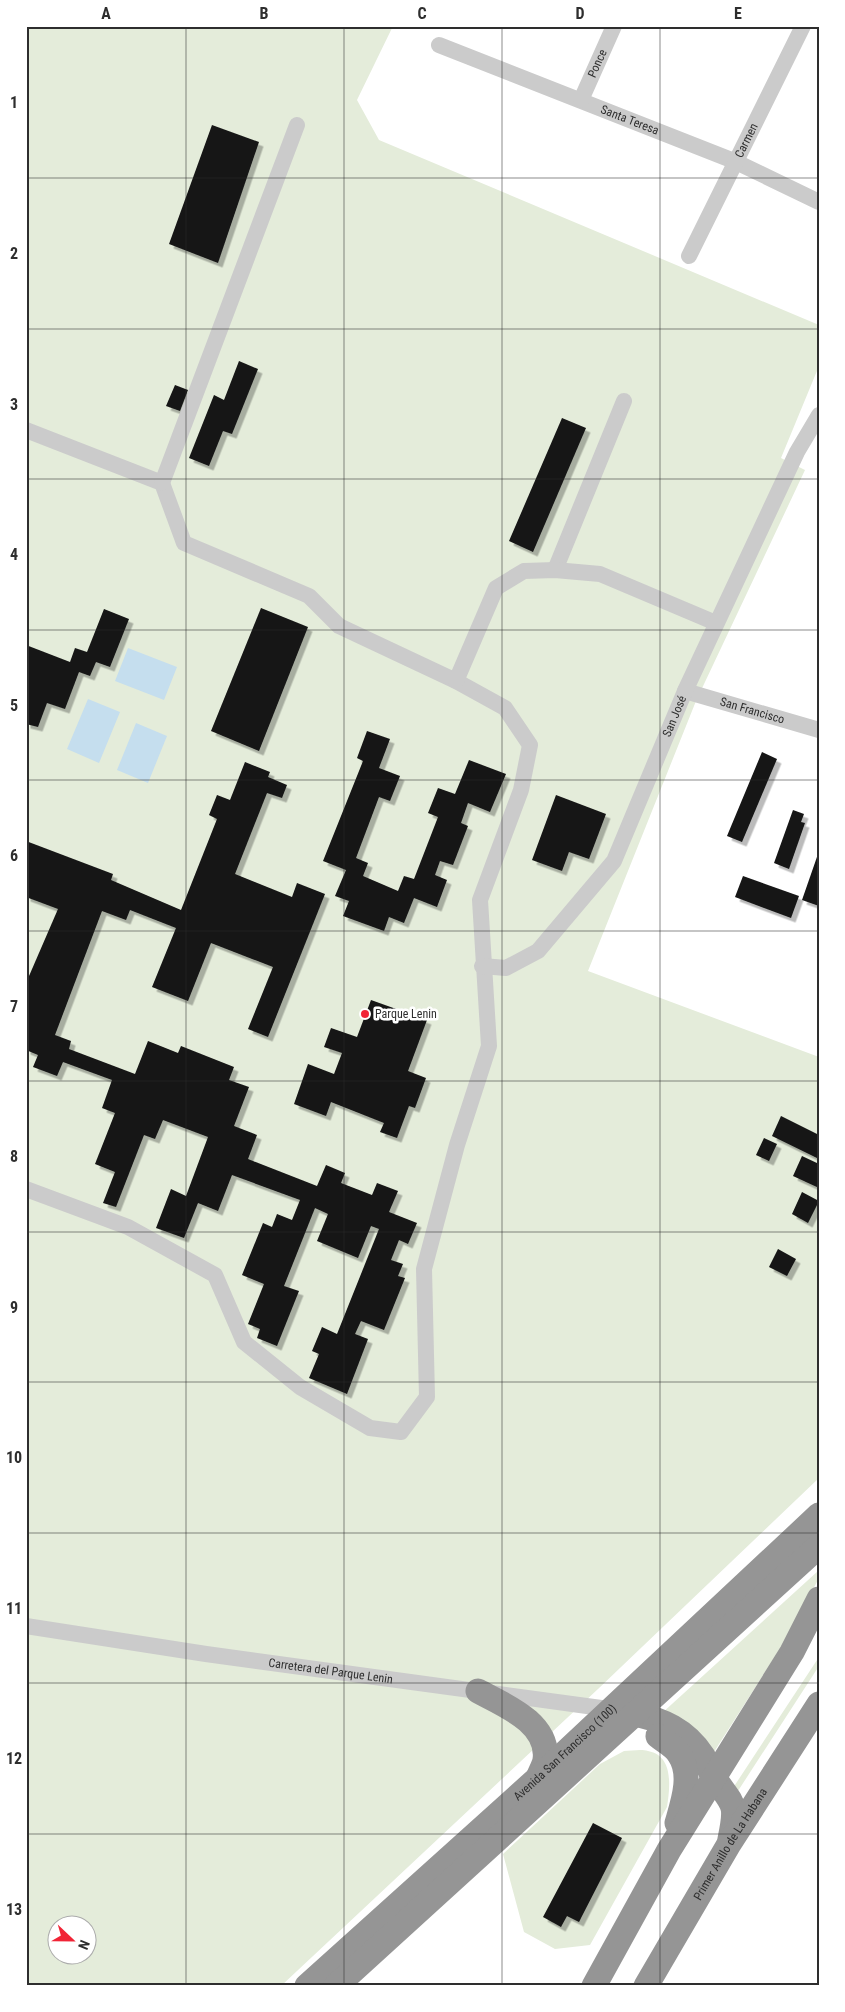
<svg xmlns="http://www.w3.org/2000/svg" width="845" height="2012" font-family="'Roboto Condensed',sans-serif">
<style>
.green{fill:#e4ecda;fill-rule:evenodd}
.water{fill:#c5deee}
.building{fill:#151515;filter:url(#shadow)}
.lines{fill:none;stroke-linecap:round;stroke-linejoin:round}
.minor{stroke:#cbcbcb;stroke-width:16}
.highway{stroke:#959595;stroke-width:25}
.grid{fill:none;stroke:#2e2e2e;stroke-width:1;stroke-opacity:0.55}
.poi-dot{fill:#f12436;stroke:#fff;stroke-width:2}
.labels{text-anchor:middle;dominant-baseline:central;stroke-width:5;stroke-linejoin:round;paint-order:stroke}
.street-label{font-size:12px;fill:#2e2e2e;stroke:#fff}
.poi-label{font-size:12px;fill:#2e2e2e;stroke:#fff;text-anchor:start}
.neatline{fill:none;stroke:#2e2e2e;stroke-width:2}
.grid-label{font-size:16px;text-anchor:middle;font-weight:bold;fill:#2e2e2e}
</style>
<defs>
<filter id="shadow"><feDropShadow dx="4.5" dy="4.5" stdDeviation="0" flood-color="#0004"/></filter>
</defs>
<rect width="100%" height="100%" fill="#fff"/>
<path class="green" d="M26,26h367l-36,74 22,40 440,185v41l-38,92 24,12 -109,231 -108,270 231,86v421l-221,211 -317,297h-255zM58,1924h30v30h-30z
M818,1571l1,7 -29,55 -78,122 -51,-41z
M819,1657v9l-83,128 -5,-3z
M624,1751c7,0 17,-2 24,0 26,5 22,36 19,56l-77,138 -35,4 -31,-17 -21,-78 97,-90z"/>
<path class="water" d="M128,648l49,19 -13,33 -49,-19z
M88,699l32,13 -21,51 -32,-14z
M136,723l31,13 -19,47 -31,-13z"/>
<path class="building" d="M212,125l47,17 -41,121 -49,-19z
M239,361l19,8 -26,65 -9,-3 -14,35 -20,-8 25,-63 10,5z
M175,385l13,5 -8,21 -14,-5z
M562,418l24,10 -53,124 -24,-11z
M261,608l47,19 -49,124 -48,-20z
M104,609l25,10 -19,48 -14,-5 -6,14 -11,-4 -14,37 -18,-6 -9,24 -12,-3v-79l44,17 5,-14 12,4z
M367,731l23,8 -11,29 21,8 -10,25 -11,-4 -23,61 12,5 -5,13 35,15 6,-15 10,3 24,-62 -10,-4 10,-25 17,6 14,-34 37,14 -16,38 -22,-9 -7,20 7,3 -15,39 -13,-4 -5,14 12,5 -10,27 -23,-9 -10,25 -15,-6 -5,14 -41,-15 6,-15 -14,-5 11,-26 -23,-9 40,-100 -6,-3z
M762,752l15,7 -35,83 -15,-6z
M245,762l25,10 -2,5 19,8 -5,13 -15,-5 -32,81 57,23 5,-14 28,11 -57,143 -20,-8 25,-62 -62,-24 -23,58 -36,-14 24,-59 -46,-18 -4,10 -24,-9 -47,124 16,6 -2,8 66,25 13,-33 30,12 3,-7 53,21 -5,13 20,7 -15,39 23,9 -9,24 69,27 9,-21 19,8 -4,10 31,12 5,-12 21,8 -9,21 28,11 -9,21 -9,-4 -8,20 12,4 -5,12 7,2 -21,52 -23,-9 -6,13 13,5 -21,55 -38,-16 10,-24 -7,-3 10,-24 15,7 42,-105 -8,-3 -13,32 -41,-17 11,-27 -13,-6 -31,78 15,5 -22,55 -20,-8 3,-9 -12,-5 16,-40 -22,-9 21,-52 9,4 5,-13 15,6 8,-20 -68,-25 -14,36 -20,-8 -14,35 -28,-10 15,-39 15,7 22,-59 -45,-17 -8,19 -11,-4 -28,72 -13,-4 12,-31 -20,-8 20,-51 -13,-5 10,-28 -49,-18 -6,14 -24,-9 5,-12 -12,-5v-67l32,-74 -32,-12v-56l87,33 -2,6 70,30 36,-91 -8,-4 8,-20 13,5z
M556,795l50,19 -17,45 -20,-7 -7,19 -30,-11z
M793,810l11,4 -3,8 4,1 -16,46 -15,-6z
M818,854h1v52l-17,-6z
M743,876l56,20 -8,22 -56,-21z
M371,1000l56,20 -19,51 18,7 -11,30 -6,-2 -12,32 -17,-6 4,-9 -53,-21 -5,14 -32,-12 14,-40 26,10 8,-21 -18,-6 7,-19 26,9z
M781,1116l38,19v24l-47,-23z
M764,1138l13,6 -8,17 -13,-6z
M802,1156l17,8v24l-26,-12z
M802,1192l17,9 -11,22 -16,-9z
M778,1249l18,10 -9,17 -18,-9z
M593,1823l29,15 -43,84 -12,-6 -6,11 -18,-10z"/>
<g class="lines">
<g class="minor">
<path id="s1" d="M439,45l295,116 85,41"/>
<path id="s2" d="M581,100l33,-74"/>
<path id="s3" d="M689,256l114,-230"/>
<path d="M26,430l136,53 22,60 125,53 30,30 117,55 49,27 25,37 -9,45 -41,110 9,146 -32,99 -33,124 3,128 -26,35 -31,-4 -70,-41 -56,-45 -29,-67 -87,-48 -102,-38"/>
<path d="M162,483l135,-358"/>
<path d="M555,570l69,-169"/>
<path d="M456,681l40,-93 28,-17 31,-1 45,4 116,49"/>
<path id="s4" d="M685,691l134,39"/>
<path id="s5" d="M482,966l24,2 32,-17 76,-90 71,-170 112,-239 22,-37"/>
<path id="s6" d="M26,1626l180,28 410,56"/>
</g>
<g class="highway">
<path d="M478,1691c26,14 72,32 67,69 -1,6 -5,12 -7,18"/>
<path d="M633,1714c29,5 53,16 70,42 4,7 6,14 10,20 20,30 25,25 17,63"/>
<path d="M658,1736c7,6 16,10 21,18 14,20 4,48 -2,69"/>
<path id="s7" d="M307,1986l231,-208 281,-263"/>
<path d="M336,1986l483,-440"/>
<path d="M594,1986l75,-136 123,-198 27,-53"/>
<path id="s8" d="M646,1986l83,-142 90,-140"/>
</g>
</g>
<path class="grid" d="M186,26v1960M344,26v1960M502,26v1960M660,26v1960M26,178h793M26,329h793M26,479h793M26,630h793M26,780h793M26,931h793M26,1081h793M26,1232h793M26,1382h793M26,1533h793M26,1683h793M26,1834h793"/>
<circle class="poi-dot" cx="365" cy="1014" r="5"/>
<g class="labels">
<g class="street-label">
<text stroke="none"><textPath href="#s2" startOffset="40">Ponce</textPath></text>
<text stroke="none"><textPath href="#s1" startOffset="205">Santa Teresa</textPath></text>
<text stroke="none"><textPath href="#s3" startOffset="129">Carmen</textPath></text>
<text stroke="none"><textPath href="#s4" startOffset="70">San Francisco</textPath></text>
<text stroke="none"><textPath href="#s5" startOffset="335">San José</textPath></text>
<text stroke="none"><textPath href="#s6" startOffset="308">Carretera del Parque Lenin</textPath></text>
<text stroke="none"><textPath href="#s7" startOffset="348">Avenida San Francisco (100)</textPath></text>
<text stroke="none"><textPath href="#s8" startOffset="165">Primer Anillo de La Habana</textPath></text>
</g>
<g class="poi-label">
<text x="375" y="1014">Parque Lenin</text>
</g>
</g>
<rect width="845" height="2012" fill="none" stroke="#ffffff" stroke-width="55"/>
<g transform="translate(72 1940) rotate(112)"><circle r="24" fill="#ffffff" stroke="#ababab"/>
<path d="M0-4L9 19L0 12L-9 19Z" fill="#f12436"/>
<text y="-8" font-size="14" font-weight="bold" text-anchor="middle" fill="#2e2e2e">N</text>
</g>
<rect x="28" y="28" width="790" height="1956" class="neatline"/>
<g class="grid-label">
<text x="106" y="19">A</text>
<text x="264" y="19">B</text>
<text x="422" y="19">C</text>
<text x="580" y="19">D</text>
<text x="738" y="19">E</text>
<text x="14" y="108">1</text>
<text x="14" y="259">2</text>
<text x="14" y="410">3</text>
<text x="14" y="560">4</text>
<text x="14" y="711">5</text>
<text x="14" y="861">6</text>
<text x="14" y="1012">7</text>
<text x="14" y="1162">8</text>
<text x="14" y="1313">9</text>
<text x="14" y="1463">10</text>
<text x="14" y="1614">11</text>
<text x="14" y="1764">12</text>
<text x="14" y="1915">13</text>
</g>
</svg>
